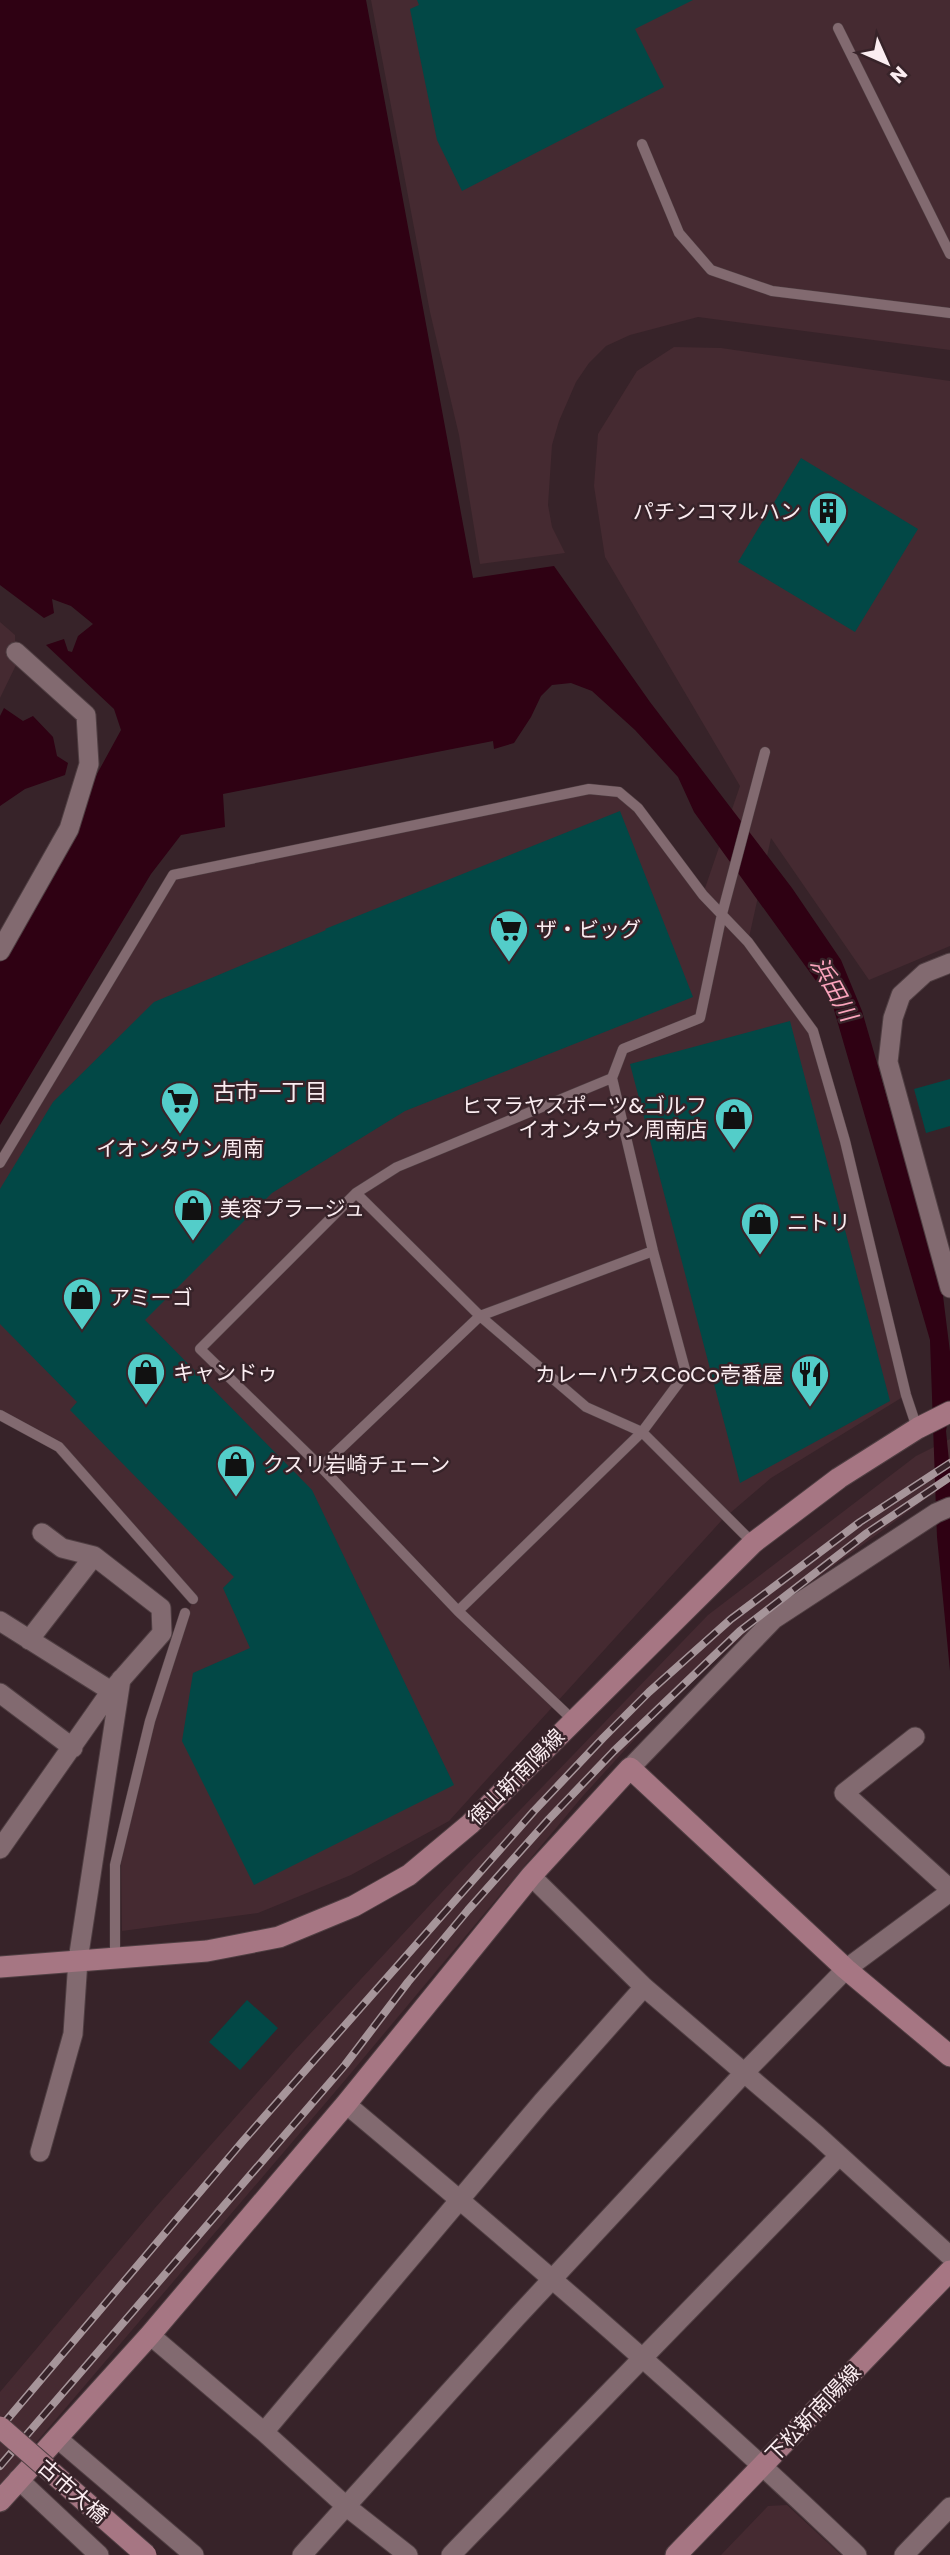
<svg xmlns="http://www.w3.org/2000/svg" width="950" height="2555" font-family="Poppins,'Noto Sans JP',sans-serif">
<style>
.built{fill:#452a31}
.water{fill:#2f0113}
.building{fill:#024846}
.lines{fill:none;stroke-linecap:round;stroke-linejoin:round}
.lane-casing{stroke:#4f3e42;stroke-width:11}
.street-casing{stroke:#4f3e42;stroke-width:21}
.secondary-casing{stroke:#4f3e42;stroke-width:23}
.lane{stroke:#826a70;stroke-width:10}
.street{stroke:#826a70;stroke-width:19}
.secondary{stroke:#a67683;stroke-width:21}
.rail-casing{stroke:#a6959a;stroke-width:8}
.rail{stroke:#372329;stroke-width:5;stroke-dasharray:16;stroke-linecap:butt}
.secondary-bridge-casing{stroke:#4f3e42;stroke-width:23;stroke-linecap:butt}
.secondary-bridge{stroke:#a67683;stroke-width:21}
.labels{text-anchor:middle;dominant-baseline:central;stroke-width:5;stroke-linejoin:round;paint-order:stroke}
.poi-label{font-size:21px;fill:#fbedf1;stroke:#372329;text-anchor:start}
.street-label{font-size:21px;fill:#fbedf1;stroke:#372329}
.water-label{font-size:23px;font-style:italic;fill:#fba4bc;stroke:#372329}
.neighbourhood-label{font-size:23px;fill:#fbedf1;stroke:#372329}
</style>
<rect width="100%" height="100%" fill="#372329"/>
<path class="built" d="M371,0h579v350l-252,-33 -68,18 -24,11 -17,17 -13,19 -17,39 -7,24 -4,60 4,22 13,26 -85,11 -21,-129 -29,-123z
M674,347l47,1 229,33v565l-81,34 -98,-142 -23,104 65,89 93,364 -135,83 -49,42 -273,301 -98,54 -93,38 -136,18 -1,-70 37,-158 35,-104 -134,-152 -59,-32v-252l173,-288 416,-86 30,3 84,102 37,-108 -135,-229 -11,-71 4,-52 39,-63z
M0,622l15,13 1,30 -16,33z
M950,1439v47l-23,12 -146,106 -58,49 -69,65 -72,79 -236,282 -346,406v-93l155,-184 140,-158 172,-185 241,-250 208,-159z
M787,2505l54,50h-120l47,-49z"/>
<path class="water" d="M0,0h366l107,578 81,-12 96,136 142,186 49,72 21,51 80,277 8,64v57l-4,22 4,40v200l-13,-134 -7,-197 -98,-337 -138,-191 -16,-35 -43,-47 -43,-39 -21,-8 -19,2 -11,11 -10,21 -17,26 -20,6 -1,-8 -270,53 2,33 -44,8 -30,39 -151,251v-173l121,-222 -7,-21 -68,-64 18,-6 4,12 4,1 6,-16 15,-12 -22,-18 -19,-7 2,14 -10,5 -44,-33z
M4,708l19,13 10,-5 20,21 4,19 11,7 -3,12 -40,14 -25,17v-90z"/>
<path class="building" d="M417,0h276l-58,29 29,58 -202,104 -25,-51 -27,-131 9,-4z
M801,458l117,71 -63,103 -117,-70z
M620,811l73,186 -288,114 -133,82 -127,127 167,170 142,295 -200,100 -72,-144 11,-68 57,-25 -27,-60 11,-11 -164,-167 7,-8 -77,-78v-135l53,-87 101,-100 172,-72 -1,-1z
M790,1021l100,380 -150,82 -110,-419z
M950,1079v47l-24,7 -12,-44z
M247,2000l31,28 -38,42 -31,-28z"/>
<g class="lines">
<g class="lane-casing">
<path id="lane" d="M838,28l112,226
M642,144l37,89 32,37 61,21 178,22
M0,1163l173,-288 416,-86 30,3 19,16 65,87 45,47 65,89 32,110 61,254 11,33
M356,1193l124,123 106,91 56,25 111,111
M0,1415l59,32 134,152
M321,1467l159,-151 173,-65
M458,1611l184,-179 44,-59 -33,-122 -41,-173 11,-29 77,-31 22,-104 43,-162
M573,1720l-115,-109 -137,-144 -121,-118 156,-156 41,-26 215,-89
M115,1958v-93l35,-144 35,-108"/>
</g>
<g class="street-casing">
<path id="street" d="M0,951l69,-122 20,-65 -3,-49 -70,-63
M950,963l-25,10 -24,22 -8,23 -5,44 62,226
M0,1621l111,70
M29,1640l65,-84
M0,1693l73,55
M915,1737l-71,56 106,96
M630,1768l144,-149 162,-106 14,-6
M0,1849l111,-158 51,-58 -1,-25 -67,-52 -32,-8 -20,-15
M531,1876l113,111 173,148 133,121
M346,2104c174,146 347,294 511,451
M40,2152l33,-118 5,-74 43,-281
M150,2335l114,97 83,75 61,48
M264,2432l278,-330 102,-115
M57,2438l137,117
M18,2479l81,76
M302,2555l214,-237 227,-244 103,-105 104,-77
M451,2555l388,-399
M904,2555l46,-48"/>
</g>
<g class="secondary-casing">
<path id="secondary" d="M0,1967l207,-16 72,-14 75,-31 55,-31 61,-51 283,-281 86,-65 79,-50 32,-16
M0,2501l150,-166 196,-231 185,-228 99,-108 216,201 104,87
M676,2555l274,-284"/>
</g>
<use href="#lane" class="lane"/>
<use href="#street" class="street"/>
<use href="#secondary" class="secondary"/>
<g class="rail-casing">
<path id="rail" d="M0,2428l243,-287 291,-330 69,-73 46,-46 82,-73 129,-97 90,-59
M0,2466l345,-401 63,-83 60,-72 81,-91 65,-68 126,-120 127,-98 83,-56"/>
</g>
<use href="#rail" class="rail"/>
<g class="secondary-bridge-casing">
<path id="secondary-bridge" d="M0,2427l146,128"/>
</g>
<use href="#secondary-bridge" class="secondary-bridge"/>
</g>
<defs>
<g id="building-pin" transform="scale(2.0125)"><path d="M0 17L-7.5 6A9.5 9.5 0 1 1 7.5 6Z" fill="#53cdc9" stroke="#372329"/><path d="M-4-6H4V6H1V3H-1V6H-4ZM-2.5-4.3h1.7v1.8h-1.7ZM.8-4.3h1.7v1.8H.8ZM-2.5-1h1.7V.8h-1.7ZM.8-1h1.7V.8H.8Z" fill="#111"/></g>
<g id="supermarket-pin" transform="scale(2.0125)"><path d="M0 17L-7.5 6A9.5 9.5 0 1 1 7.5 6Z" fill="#53cdc9" stroke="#372329"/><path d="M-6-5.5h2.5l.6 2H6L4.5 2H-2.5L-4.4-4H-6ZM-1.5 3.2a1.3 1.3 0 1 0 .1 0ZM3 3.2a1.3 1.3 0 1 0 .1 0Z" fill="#111"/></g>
<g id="shop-pin" transform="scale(2.0125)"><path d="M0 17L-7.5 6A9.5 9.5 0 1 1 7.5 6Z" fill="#53cdc9" stroke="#372329"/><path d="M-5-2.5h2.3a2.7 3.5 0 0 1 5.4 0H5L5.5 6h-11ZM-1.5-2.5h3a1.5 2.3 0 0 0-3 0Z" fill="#111"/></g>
<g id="restaurant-pin" transform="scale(2.0125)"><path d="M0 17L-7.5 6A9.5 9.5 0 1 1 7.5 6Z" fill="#53cdc9" stroke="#372329"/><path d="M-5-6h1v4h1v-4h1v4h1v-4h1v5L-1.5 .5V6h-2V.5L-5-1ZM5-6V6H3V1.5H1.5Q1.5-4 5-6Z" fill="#111"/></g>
</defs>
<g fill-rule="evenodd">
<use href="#building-pin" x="828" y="511"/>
<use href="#supermarket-pin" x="509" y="929"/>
<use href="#supermarket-pin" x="180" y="1101"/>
<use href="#shop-pin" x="734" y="1117"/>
<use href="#shop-pin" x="193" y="1208"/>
<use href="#shop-pin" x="760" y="1222"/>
<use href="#shop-pin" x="82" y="1297"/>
<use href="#shop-pin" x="146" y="1372"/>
<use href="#restaurant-pin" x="810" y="1374"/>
<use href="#shop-pin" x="236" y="1464"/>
</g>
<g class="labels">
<g class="poi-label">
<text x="801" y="511" text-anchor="end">パチンコマルハン</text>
<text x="536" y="929">ザ・ビッグ</text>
<text x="707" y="1105" text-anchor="end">ヒマラヤスポーツ&amp;ゴルフ<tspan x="707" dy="24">イオンタウン周南店</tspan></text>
<text x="180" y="1148" text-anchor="middle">イオンタウン周南</text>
<text x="220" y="1208">美容プラージュ</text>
<text x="787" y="1222">ニトリ</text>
<text x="109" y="1297">アミーゴ</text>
<text x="173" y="1372">キャンドゥ</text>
<text x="783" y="1374" text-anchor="end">カレーハウスCoCo壱番屋</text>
<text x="263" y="1464">クスリ岩崎チェーン</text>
</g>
<g class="street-label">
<text transform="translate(516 1777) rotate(-45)">徳山新南陽線</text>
<text transform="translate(813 2413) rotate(-46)">下松新南陽線</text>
<text transform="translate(73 2491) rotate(41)">古市大橋</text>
</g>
<g class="water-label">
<text transform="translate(834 989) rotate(61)">浜田川</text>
</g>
<g class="neighbourhood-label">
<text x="270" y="1092">古市一丁目</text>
</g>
</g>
<g transform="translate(887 63) rotate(135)" stroke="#372329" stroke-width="5" paint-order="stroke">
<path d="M0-5L12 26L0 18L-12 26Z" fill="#fbedf1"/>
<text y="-10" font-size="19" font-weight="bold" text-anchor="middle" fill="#fbedf1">N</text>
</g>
</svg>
